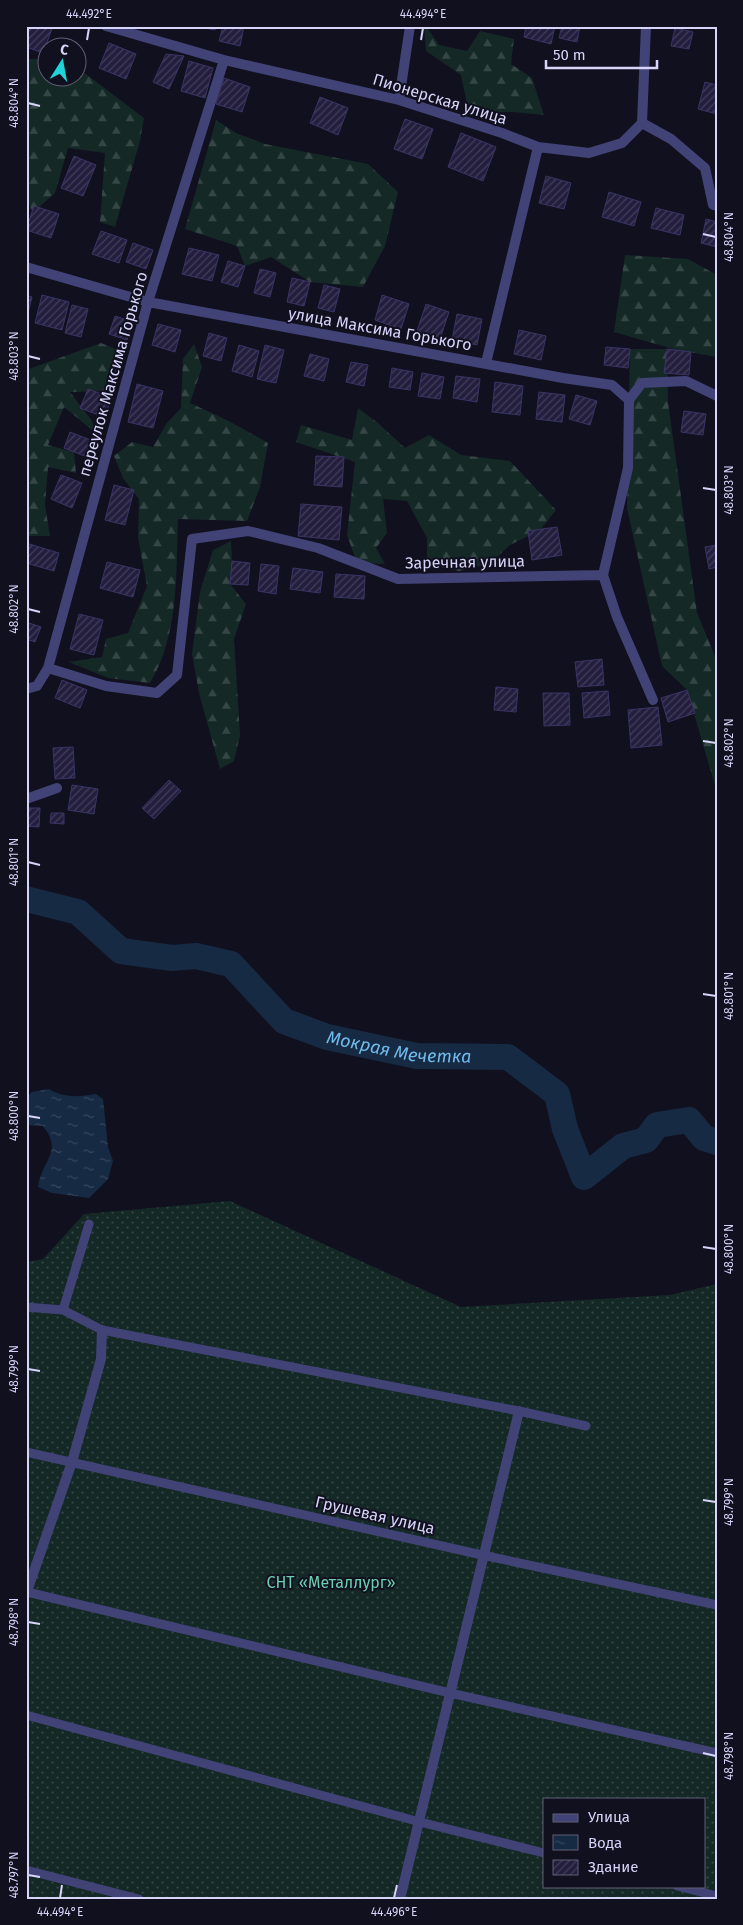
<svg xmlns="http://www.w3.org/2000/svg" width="743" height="1925" font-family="'Fira Sans',sans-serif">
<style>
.forest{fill:url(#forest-firs)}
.garden{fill:url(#garden-dots);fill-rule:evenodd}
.water{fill:url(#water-ripples)}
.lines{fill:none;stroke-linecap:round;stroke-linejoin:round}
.river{stroke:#162a43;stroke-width:26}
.building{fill:url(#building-hatch);stroke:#3a3466}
.lane{stroke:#414377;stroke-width:9}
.street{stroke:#414377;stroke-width:10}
.ticks{fill:none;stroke:#d6d4f9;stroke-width:2}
.labels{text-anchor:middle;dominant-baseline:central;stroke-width:4;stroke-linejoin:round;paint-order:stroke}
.street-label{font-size:16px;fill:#d6d4f9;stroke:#11101f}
.park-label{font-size:16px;fill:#6aceaf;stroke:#11101f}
.water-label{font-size:18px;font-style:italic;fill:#70baeb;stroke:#11101f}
.neatline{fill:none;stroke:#d6d4f9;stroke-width:2}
.ticks-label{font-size:12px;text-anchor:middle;fill:#d6d4f9}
</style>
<defs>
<pattern id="forest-firs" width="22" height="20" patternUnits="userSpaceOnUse" patternTransform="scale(1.25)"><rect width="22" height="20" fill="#142826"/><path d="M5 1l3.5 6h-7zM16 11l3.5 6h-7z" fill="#354646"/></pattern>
<pattern id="garden-dots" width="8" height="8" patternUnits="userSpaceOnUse" patternTransform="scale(1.25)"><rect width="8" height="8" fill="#142826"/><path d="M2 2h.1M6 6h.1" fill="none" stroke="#354646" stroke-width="1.8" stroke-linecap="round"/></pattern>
<pattern id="water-ripples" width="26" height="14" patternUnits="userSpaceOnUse" patternTransform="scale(1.25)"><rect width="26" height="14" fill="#162a43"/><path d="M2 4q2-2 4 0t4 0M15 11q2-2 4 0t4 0" fill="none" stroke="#37485f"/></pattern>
<pattern id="building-hatch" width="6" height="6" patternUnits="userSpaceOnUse" patternTransform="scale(1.25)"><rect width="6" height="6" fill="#231e3d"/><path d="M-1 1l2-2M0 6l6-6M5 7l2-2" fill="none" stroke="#423e5a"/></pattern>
</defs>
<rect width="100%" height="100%" fill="#11101f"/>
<path class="forest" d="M424,26h2l13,19 28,6 13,-20 34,8 -3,25 21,14 12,37 -31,-3 -44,1 -8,-38 -35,-24z
M26,59h21l1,19h30v-10l66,50 -4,23 -25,86 -15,-5 5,-69 -37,-5 -13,45 -23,20 -6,-19 2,-54 -2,2z
M216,120l20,13 29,11 103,20 30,28 -13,54 -22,41 -53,-5 -39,-25 -26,9 -8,-20 -52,-17z
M625,255l63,4 29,16v82l-40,-7 -63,-18z
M101,343l22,9 -12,39 -41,1 22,29 5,13 -33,-27 -16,38 26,7 2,21 -28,-6 -3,38 5,31h-24v-166z
M194,344l8,23 -12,36 39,18 39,22 -8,44 -13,34 -69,-2c-2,55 1,116 -28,164l-42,-5 -39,-16 33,-5 4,-18 22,-6 19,-47 -9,-48 1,-39 -16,-21 -9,-22 18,-14 21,5 14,-24 14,-15 2,-49z
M630,349h37l1,53 29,211 20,48v131l-30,-102 -25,-24 -35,-158z
M358,408l20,15 27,25 24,-13 32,20 49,6 46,49 -16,20 -30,15 -21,19 -30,7 -32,-6v-27l-20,-37 -24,-2 4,34 -11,15 9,16 -28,-1 -10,-28 8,-73 -59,-20 5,-17 51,15z
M231,541l1,20 -2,23 16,20 -12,35 6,96 -6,26 -14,8 -21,-76 -7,-39 8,-62 13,-42z"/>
<path class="garden" d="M230,1201l231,106 209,-12 47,-11v615h-691v-637l17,-3 41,-45zM544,1799h160v87h-160z"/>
<path class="water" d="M49,1089c14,9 31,8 47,5l7,5 5,48 5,14 -5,18 -19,19 -37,-5 -14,-6c3,-26 26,-35 5,-61l-17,-1v-27l6,-6z"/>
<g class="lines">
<path class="river" id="s1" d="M26,899l52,13 43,39 51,7 24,-2 35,8 53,57 43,16 90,19 91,1 49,37 8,35 19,48 39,-31 23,-6 11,-15 32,-5 15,18 13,4"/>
</g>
<path class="building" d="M27,26h26l-10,27 -17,-6z
M195,26h20v4z
M223,26h21l-4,20 -21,-5z
M526,26h29l-4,18 -27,-7z
M562,26h18l-3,16 -18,-4z
M675,28l18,4 -4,17 -18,-3z
M109,43l27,11 -10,25 -27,-11z
M166,54l18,2 -15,33 -16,-7z
M189,61l24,7 -8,30 -24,-7z
M224,78l26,9 -8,25 -26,-8z
M705,82l12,3v29l-19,-5z
M320,97l28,11 -10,27 -28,-12z
M405,119l28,10 -11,30 -28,-10z
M461,133l35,14 -13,34 -35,-14z
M74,156l22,9 -13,31 -22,-8z
M546,176l25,7 -7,26 -25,-6z
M609,192l32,10 -7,24 -32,-9z
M34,206l25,8 -8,24 -25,-8z
M656,208l28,7 -4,20 -29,-7z
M706,219l11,3v25l-16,-4z
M101,231l26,9 -8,23 -27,-9z
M133,243l20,7 -7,19 -20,-7z
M189,248l30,7 -7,26 -30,-7z
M228,261l17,5 -7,21 -17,-5z
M260,269l16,4 -6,24 -16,-4z
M292,278l18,4 -6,24 -17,-4z
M324,285l16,4 -6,23 -16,-4z
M26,295l6,2 -5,20h-1z
M42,295l27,7 -7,28 -27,-7z
M382,295l27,9 -8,25 -26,-9z
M426,304l23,8 -9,27 -23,-8z
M72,305l16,4 -7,28 -16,-4z
M457,314l25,5 -5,26 -25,-5z
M115,316l18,6 -6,18 -18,-6z
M158,324l23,6 -6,22 -23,-7z
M519,330l27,6 -5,24 -27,-6z
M209,333l18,5 -6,23 -18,-5z
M239,345l20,6 -7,26 -20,-6z
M265,345l19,5 -8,33 -19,-4z
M606,347l24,2 -2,19 -24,-3z
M667,349l24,3 -2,23 -25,-2z
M310,354l19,5 -5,22 -20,-5z
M351,362l17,3 -4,21 -18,-4z
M392,368l21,4 -3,18 -21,-3z
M422,373l22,4 -4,22 -22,-3z
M456,376l24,3 -3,23 -24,-4z
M495,382l28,4 -3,29 -28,-3z
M137,384l26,7 -10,37 -25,-6z
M88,389l24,9 -8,19 -24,-9z
M539,392l26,3 -3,27 -26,-3z
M576,395l21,6 -7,24 -21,-6z
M684,411l22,3 -3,21 -22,-3z
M70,432l26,10 -6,16 -26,-10z
M316,456l28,1 -2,30 -28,-2z
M61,475l21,8 -10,25 -21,-9z
M114,485l20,5 -9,35 -20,-5z
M301,504l41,3 -3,33 -41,-4z
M557,527l5,28 -30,5 -4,-29z
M26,543l33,10 -5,18 -28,-8z
M717,545v22l-8,2 -4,-22z
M232,561l18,2 -2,22 -18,-1z
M107,562l33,8 -7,27 -33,-9z
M261,564l18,2 -3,28 -18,-3z
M293,568l30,4 -3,21 -30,-4z
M336,574l29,2 -1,23 -30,-2z
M79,614l24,6 -9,35 -24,-6z
M26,622l15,5 -6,15 -9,-3z
M602,659l2,26 -26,2 -3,-25z
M62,680l25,10 -7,18 -25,-10z
M496,687l22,2 -2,23 -22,-2z
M687,690l8,23 -27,9 -7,-24z
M608,691l2,24 -26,3 -2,-25z
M543,693h26l1,32 -26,1z
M658,707l4,38 -31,3 -3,-38z
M73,747l2,31 -20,1 -2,-31z
M169,780l12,11 -27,28 -12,-11z
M72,785l26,4 -4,25 -26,-4z
M26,808h14l-1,19 -13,-1z
M51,813h13v11l-14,-1z"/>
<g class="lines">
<path class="lane" d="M26,1307l37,3 39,20 417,81 67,15
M63,1310l26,-86
M26,1452l456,103 235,50
M27,1592l423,101 267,60
M26,1715l394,107 124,31
M26,1870l113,29
M677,1886l40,10"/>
<path class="street" d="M106,26l118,34 175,40 103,33 36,14 51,6 33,-10 20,-20 29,16 34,29 8,37 4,1
M399,100l11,-74
M642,123l4,-97
M26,267l122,35 415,76 49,7 17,15 13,-17 44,-2 31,15
M486,363l52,-216
M629,400l-1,68 -25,107 14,42 36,83
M48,668l58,18 51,7 20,-18 15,-136 56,-8 70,17 80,31 205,-4
M26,689l11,-3 11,-18 100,-366 76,-242
M26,799l31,-11
M26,1594l46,-132 29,-103 1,-29
M400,1899l119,-488"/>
</g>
<path class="ticks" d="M87,40l2,-12M421,40l2,-12M28,103l12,3M703,234l13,3M28,356l12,3M703,488l13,2M28,609l12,3M703,741l13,2M28,862l12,3M703,994l13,2M28,1116l12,2M703,1247l13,2M28,1369l12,2M703,1500l13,2M28,1622l12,2M703,1753l13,3M28,1875l12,2M60,1898l2,-13M394,1898l3,-13"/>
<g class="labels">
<g class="street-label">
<text transform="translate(440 99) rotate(17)">Пионерская улица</text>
<text transform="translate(380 329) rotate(10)">улица Максима Горького</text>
<text transform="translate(113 374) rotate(-74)">переулок Максима Горького</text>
<text transform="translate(465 562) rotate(-1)">Заречная улица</text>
<text transform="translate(375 1515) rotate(13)">Грушевая улица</text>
</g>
<g class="park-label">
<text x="331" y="1582">СНТ «Металлург»</text>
</g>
<g class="water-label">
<text stroke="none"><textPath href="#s1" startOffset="420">Мокрая Мечетка</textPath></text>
</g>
</g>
<rect width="743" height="1925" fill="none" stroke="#11101f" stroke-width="55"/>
<rect x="543" y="1798" width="162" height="90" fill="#11101f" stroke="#605e76"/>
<rect x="553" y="1814" width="25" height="8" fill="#414377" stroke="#605e76"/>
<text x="588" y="1822" font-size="15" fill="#d6d4f9">Улица</text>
<rect x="553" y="1835" width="25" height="15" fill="url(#water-ripples)" stroke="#605e76"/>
<text x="588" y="1848" font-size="15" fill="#d6d4f9">Вода</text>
<rect x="553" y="1860" width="25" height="15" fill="url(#building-hatch)" stroke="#605e76"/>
<text x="588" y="1872" font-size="15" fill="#d6d4f9">Здание</text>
<g transform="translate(62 62) rotate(11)"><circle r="24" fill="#11101f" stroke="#605e76"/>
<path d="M0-4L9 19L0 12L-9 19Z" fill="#1fd3d9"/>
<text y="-8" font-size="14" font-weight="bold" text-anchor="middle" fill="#d6d4f9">С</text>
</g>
<path d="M546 60v8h111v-8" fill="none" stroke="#d6d4f9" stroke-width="2.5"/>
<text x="553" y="60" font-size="15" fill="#d6d4f9" stroke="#11101f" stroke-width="4" paint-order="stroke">50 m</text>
<rect x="28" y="28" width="688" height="1870" class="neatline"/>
<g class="ticks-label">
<text x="89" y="18">44.492°E</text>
<text x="423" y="18">44.494°E</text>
<text transform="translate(14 103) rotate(-90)" y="4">48.804°N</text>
<text transform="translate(729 237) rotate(-90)" y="4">48.804°N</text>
<text transform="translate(14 356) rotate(-90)" y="4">48.803°N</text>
<text transform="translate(729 490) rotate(-90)" y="4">48.803°N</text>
<text transform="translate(14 609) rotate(-90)" y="4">48.802°N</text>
<text transform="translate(729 743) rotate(-90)" y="4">48.802°N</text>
<text transform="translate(14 862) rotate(-90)" y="4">48.801°N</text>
<text transform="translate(729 996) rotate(-90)" y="4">48.801°N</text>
<text transform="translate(14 1116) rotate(-90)" y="4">48.800°N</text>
<text transform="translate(729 1249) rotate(-90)" y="4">48.800°N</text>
<text transform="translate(14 1369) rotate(-90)" y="4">48.799°N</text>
<text transform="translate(729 1502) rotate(-90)" y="4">48.799°N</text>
<text transform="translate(14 1622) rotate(-90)" y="4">48.798°N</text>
<text transform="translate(729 1756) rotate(-90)" y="4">48.798°N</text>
<text transform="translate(14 1875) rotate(-90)" y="4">48.797°N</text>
<text x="60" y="1916">44.494°E</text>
<text x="394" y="1916">44.496°E</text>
</g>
</svg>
